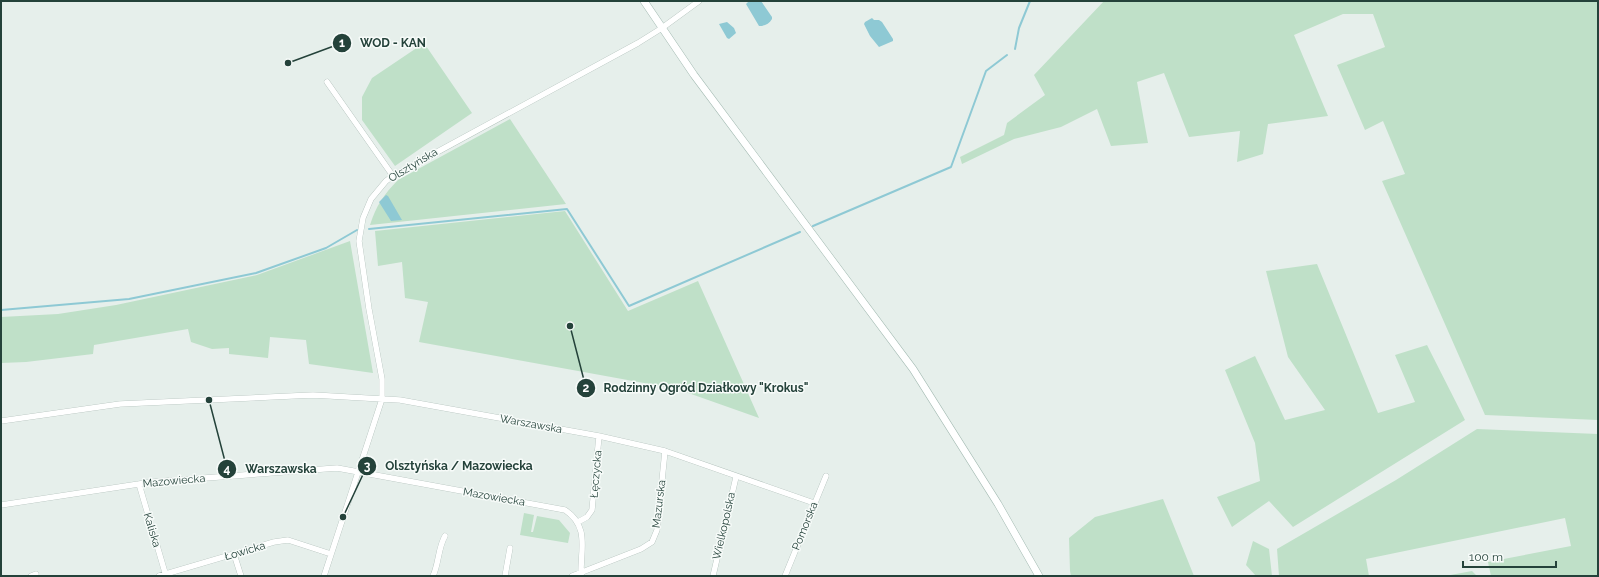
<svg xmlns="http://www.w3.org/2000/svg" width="1599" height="577" font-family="Raleway,sans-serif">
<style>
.green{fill:#bfe0c8}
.water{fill:#8ec9d4}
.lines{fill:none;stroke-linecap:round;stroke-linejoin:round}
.stream{stroke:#8ec9d4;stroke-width:2}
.minor-casing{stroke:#a8b8b2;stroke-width:6}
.secondary-casing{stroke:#a4bbb3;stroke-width:8}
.minor{stroke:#fff;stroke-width:5.5}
.secondary{stroke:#fff;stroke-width:7}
.labels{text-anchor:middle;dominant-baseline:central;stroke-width:3;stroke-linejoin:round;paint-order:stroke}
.street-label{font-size:11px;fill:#24423a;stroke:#f7fbf9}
.leader{fill:none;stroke:#24423a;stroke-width:1.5}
.callout-dot{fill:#24423a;stroke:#f7fbf9;stroke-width:1.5}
.mark-label{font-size:12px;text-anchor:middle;font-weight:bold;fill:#fff}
.callout-label{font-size:12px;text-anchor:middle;font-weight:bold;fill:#24423a;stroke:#f7fbf9;stroke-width:3;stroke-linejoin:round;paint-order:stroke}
</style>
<rect width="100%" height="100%" fill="#e6efeb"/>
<path class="green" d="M1104,1h494v419l-113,-5 -103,-234 23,-7 -22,-53 -18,9 -28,-65 48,-18 -12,-33h-30l-49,21 34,81 -60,8 -5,30 -26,8 3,-31 -51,6 -25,-64 -27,9 11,61 -37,3 -14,-37 -36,18 -47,12 -52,25 -2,-7 44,-22 3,-12 38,-28 -11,-20z
M424,43l48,70 -77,53 -33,-46v-23l10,-19z
M510,119l56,85 -196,21c6,-19 14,-31 28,-45z
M565,211l63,100 70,-30 61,137 -82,-29 -258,-47 9,-40 -23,-4 -3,-36 -24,4 -3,-35z
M350,241l23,132 -64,-9 -3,-24 -36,-3 -2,21 -39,-4v-6l-17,1 -21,-7 -3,-13 -94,16 -1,9 -67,8 -25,1v-46l57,-3 58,-9 141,-30z
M1317,264l61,149 37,-11 -20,-47 32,-10 38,75 -172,107 -24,-26 -37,26 -15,-30 43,-16 -5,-38 -30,-73 30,-14 30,64 40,-10 -37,-53 -22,-86z
M1477,429l121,5v142h-107l-3,-14 83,-16 -6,-28 -199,41 3,17h-90l-2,-27 119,-69z
M1163,499l31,77h-123l-1,-5 -1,-33 26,-21z
M524,513l10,2 -3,17h2l4,-16 22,4 11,13 -2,10 -48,-8z
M1253,541l16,8 3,27h-16l-10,-11z
M1472,571l5,5h-32z"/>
<path class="water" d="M749,1h12l11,16v2c-3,5 -7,7 -13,7l-13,-22z
M872,18l2,2h5l3,2 11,17v2l-14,6 -9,-11 -6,-12 1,-2z
M727,22l7,6 2,5 -7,6 -2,-1 -8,-14z
M386,195l2,1 14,24 -11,1 -12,-19z"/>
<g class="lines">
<path class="stream" d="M1015,49l4,-21 11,-27
M813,226l138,-59 35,-96 21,-16
M369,229l198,-20 62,97 171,-74
M1,310l128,-11 127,-26 70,-25 31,-18"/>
<g class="minor-casing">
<path id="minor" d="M327,82l66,94
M1,421l119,-17 193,-9 87,5 199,36 66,15 149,52
M139,484l27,92
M1,505l151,-23 185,-14 228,42c24,16 16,38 16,62l1,4
M578,522l9,-5 5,-7 7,-74
M234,554l7,22
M31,576l5,-2
M159,576l115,-34 14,-2 43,14
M324,576l58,-177v-20l-13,-70 -10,-68 4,-23 8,-19 15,-18 7,-5 245,-133 24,-15 37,-27
M433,576c6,-13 5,-28 12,-40
M505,576l5,-28
M572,576l69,-27 11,-7 5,-12 8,-79
M713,576l23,-99
M785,576l41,-100"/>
</g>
<g class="secondary-casing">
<path id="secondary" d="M644,1l50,74 219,294 85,135 41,72"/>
</g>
<use href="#minor" class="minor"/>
<use href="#secondary" class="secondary"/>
</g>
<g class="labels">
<g class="street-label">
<text transform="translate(413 165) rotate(-31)">Olsztyńska</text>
<text transform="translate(531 424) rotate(10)">Warszawska</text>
<text transform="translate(596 474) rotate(-85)">Łęczycka</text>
<text transform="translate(174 481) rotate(-5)">Mazowiecka</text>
<text transform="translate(494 497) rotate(10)">Mazowiecka</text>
<text transform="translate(659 504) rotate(-83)">Mazurska</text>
<text transform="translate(724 526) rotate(-77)">Wielkopolska</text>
<text transform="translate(805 526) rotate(-68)">Pomorska</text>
<text transform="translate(152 530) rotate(73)">Kaliska</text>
<text transform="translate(245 551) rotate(-16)">Łowicka</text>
</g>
</g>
<path class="leader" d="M288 63L342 43M570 326L586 388M343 517L367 466M209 400L227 469"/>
<g class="callout-dot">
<circle cx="288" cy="63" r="4"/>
<circle cx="570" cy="326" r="4"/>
<circle cx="343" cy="517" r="4"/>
<circle cx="209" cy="400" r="4"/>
<circle cx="342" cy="43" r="10"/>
<circle cx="586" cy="388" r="10"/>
<circle cx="367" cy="466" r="10"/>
<circle cx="227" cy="469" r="10"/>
</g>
<g class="mark-label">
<text x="342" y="47">1</text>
<text x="586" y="392">2</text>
<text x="367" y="470">3</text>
<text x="227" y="473">4</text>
</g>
<g class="callout-label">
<text x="393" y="47">WOD - KAN</text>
<text x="706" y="392">Rodzinny Ogród Działkowy "Krokus"</text>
<text x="459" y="470">Olsztyńska / Mazowiecka</text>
<text x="281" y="473">Warszawska</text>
</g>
<rect width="1599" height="577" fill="none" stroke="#24423a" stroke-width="4"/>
<path d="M1463 561v6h93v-6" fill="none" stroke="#24423a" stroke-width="2"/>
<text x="1469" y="561" font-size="12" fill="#24423a" stroke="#f7fbf9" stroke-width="3" paint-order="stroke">100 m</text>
</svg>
